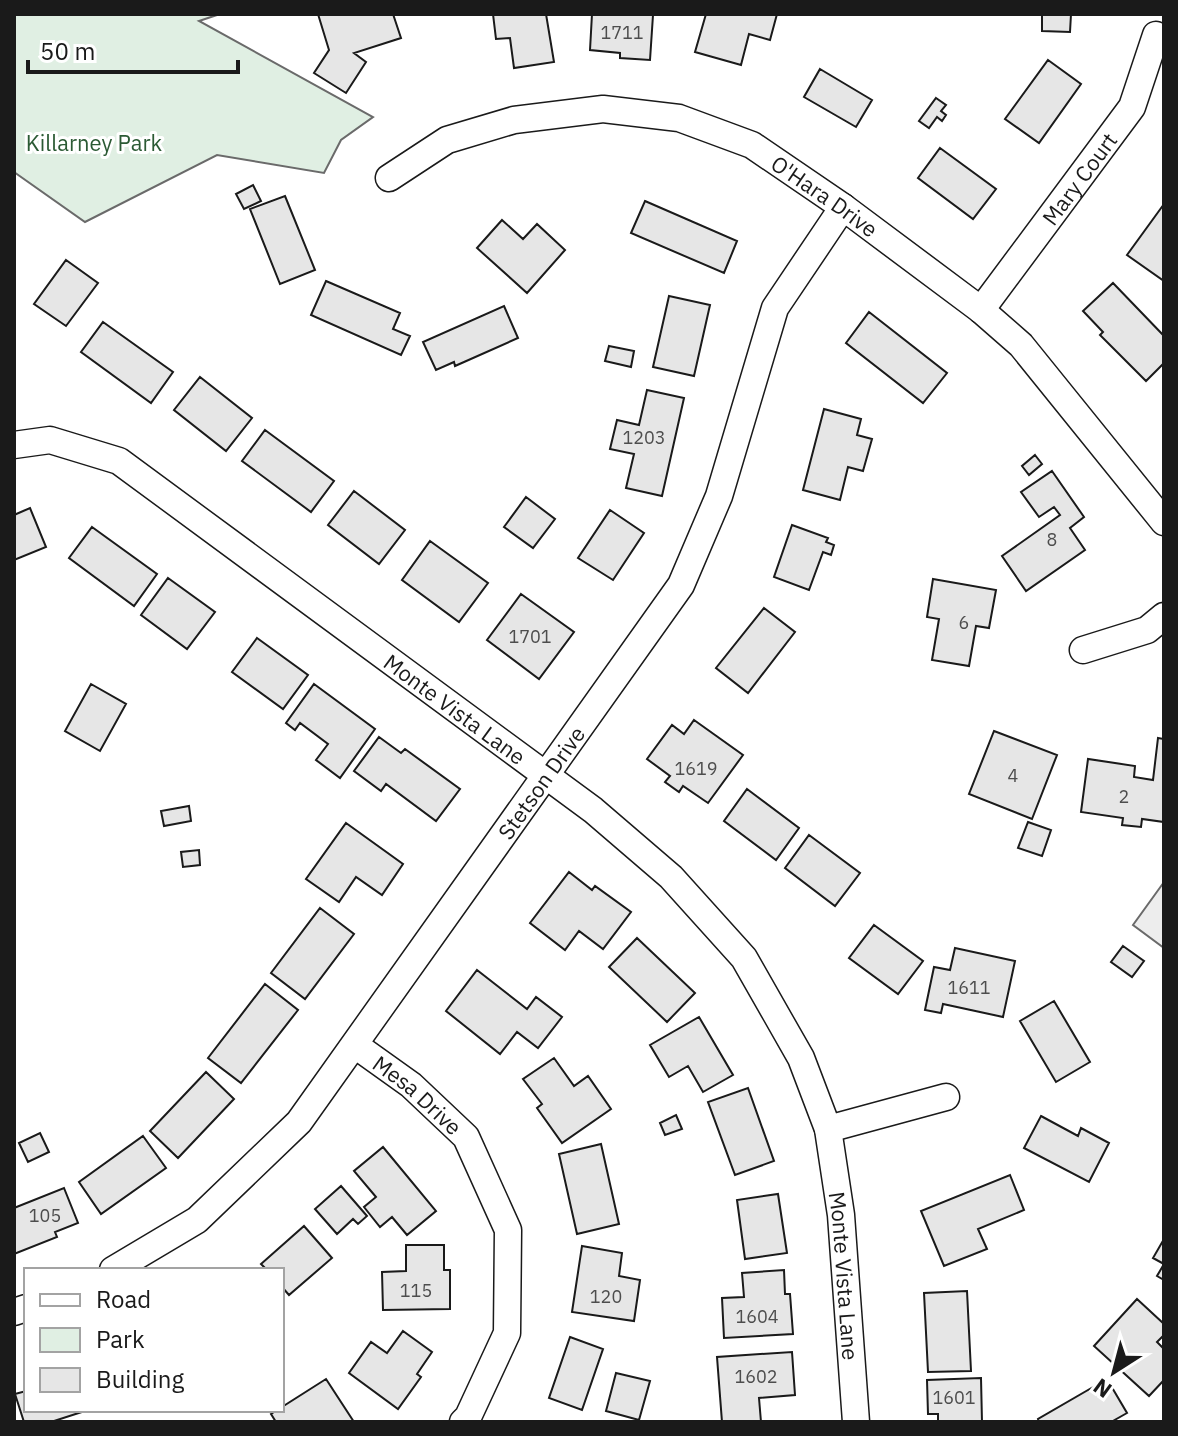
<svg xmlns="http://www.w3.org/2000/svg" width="1178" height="1436" font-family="'IBM Plex Sans',sans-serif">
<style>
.green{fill:#e0efe3;stroke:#6a6a6a;stroke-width:2}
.parking{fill:#ededed;stroke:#6a6a6a;stroke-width:2}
.building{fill:#e6e6e6;stroke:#1a1a1a;stroke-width:2}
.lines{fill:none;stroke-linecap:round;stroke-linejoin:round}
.street-casing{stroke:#1a1a1a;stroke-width:29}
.street{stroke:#fff;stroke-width:26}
.labels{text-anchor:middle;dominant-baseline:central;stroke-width:6;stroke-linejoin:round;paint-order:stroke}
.number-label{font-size:18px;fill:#4d4d4d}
.park-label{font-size:22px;fill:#2b5a34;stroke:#fff}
.street-label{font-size:22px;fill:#1a1a1a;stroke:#fff}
</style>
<rect width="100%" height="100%" fill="#fff"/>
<path class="green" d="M14,14h206l-21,7 174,96 -32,23 -17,33 -107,-18 -132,67 -71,-50z"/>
<path class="parking" d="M1164,882v66l-31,-23z"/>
<path class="building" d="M318,14h75l8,24 -47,15 12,9 -20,31 -32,-20 15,-23z
M493,14h53l8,48 -40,6 -4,-30 -14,1z
M592,14l61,1 -3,45 -30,-2v-5l-30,-3z
M706,14h71l-7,26 -21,-6 -8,31 -46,-13z
M1042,14h29l-1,18 -28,-1z
M1048,60l33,24 -42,59 -34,-24z
M820,69l52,31 -16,27 -52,-30z
M936,98l10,7 -5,6 5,4 -4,6 -5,-4 -8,11 -10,-7z
M940,148l56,41 -23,30 -55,-41z
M253,185l8,16 -17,8 -8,-15z
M285,196l30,74 -35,14 -30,-75z
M645,201l92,40 -13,32 -93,-40z
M1164,204v77l-37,-26z
M502,220l21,19 14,-15 28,26 -38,43 -50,-45z
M66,260l32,23 -32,43 -32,-22z
M326,281l74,32 -7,16 17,7 -9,19 -90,-40z
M1113,283l51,53v27l-18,18 -46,-46 3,-3 -20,-21z
M669,296l41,9 -16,71 -41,-9z
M504,306l14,32 -63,28 -1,-4 -18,8 -13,-28z
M869,312l78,61 -24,30 -77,-60z
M103,322l70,50 -22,31 -70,-51z
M609,346l25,5 -3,16 -26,-6z
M200,377l52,41 -26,33 -52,-41z
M647,390l37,8 -22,98 -36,-8 8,-34 -24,-5 7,-29 22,5z
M824,409l37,10 -4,16 15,4 -9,32 -15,-4 -8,33 -37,-10z
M265,430l69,51 -23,31 -69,-51z
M1035,455l7,9 -13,11 -7,-9z
M1052,471l32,46 -14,11 15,22 -59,41 -24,-35 58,-41 -6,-8 -15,10 -18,-25z
M354,491l51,39 -26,34 -51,-39z
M526,497l29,22 -22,29 -29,-21z
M30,508l16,39 -32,13v-45z
M610,510l34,23 -31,47 -35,-22z
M792,525l36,13 -2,4 8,3 -3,10 -8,-3 -14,38 -35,-13z
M92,527l65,47 -23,32 -65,-48z
M430,541l58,42 -29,39 -57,-42z
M168,578l47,34 -28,37 -46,-34z
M933,579l63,11 -7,38 -13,-2 -7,40 -37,-6 7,-41 -12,-2z
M521,594l53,38 -35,47 -52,-39z
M764,608l31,24 -47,61 -32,-25z
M257,638l51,37 -25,34 -51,-37z
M91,684l35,20 -26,47 -35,-20z
M314,684l61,45 -35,49 -24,-18 12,-16 -28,-21 -5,7 -9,-7z
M694,720l49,35 -35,48 -25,-17 -4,6 -14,-10 5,-6 -23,-17 25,-34 12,9z
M994,731l63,24 -25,64 -63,-25z
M379,737l22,16 4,-4 55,40 -24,32 -50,-37 -5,7 -27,-20z
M1158,738l6,1v83l-22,-3 -1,8 -19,-2 1,-7 -42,-6 7,-53 47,7 -1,11 19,3z
M747,789l52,39 -23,32 -52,-39z
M189,806l2,15 -27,5 -3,-15z
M1028,822l23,8 -9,26 -24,-8z
M346,823l57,41 -21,31 -26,-18 -17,25 -33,-23z
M809,835l51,38 -25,33 -50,-38z
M199,850l1,15 -17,2 -2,-15z
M569,872l23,18 3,-4 36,26 -28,37 -24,-18 -14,19 -35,-27z
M320,908l34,26 -49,65 -34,-26z
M874,925l49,36 -25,33 -49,-36z
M637,938l58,55 -28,29 -58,-55z
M1123,946l21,15 -12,16 -21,-15z
M955,948l60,13 -12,56 -60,-13 -2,9 -16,-3 9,-43 16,3z
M477,970l50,39 9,-12 26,20 -24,31 -21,-16 -17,22 -54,-43z
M265,984l33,26 -57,73 -33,-25z
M1054,1001l36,61 -34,20 -36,-61z
M699,1017l34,58 -30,17 -15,-26 -19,11 -19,-32z
M554,1058l20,28 14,-10 23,33 -49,34 -25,-35 5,-4 -19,-25z
M206,1072l28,27 -56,59 -28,-27z
M748,1088l26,73 -39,14 -27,-73z
M676,1115l6,14 -17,6 -5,-12z
M1041,1116l37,20 3,-8 28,15 -20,39 -65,-34z
M40,1133l9,19 -21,10 -9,-19z
M143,1136l23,32 -65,46 -22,-32z
M601,1144l18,80 -42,10 -18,-80z
M383,1147l53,64 -29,24 -15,-18 -12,10 -16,-20 12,-10 -22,-26z
M1010,1175l14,35 -46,19 9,20 -43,17 -23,-55z
M341,1186l26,30 -9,8 -5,-5 -16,15 -22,-25z
M64,1188l14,35 -23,9 2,5 -43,17v-46z
M778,1194l9,59 -42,6 -8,-59z
M304,1226l28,32 -43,37 -7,-8v-17h-15l-6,-6z
M1164,1239v41l-7,-4 7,-12 -11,-6z
M406,1245h38v25h6v39l-67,1 -1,-38 24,-1z
M582,1246l40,7 -3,23 21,4 -6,41 -62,-9z
M784,1270l1,24h5l3,40 -69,4 -2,-40 22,-1 -2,-24z
M967,1291l4,80 -43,1 -4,-79z
M1137,1299l27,25v11l-7,7 7,7v31l-15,16 -55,-50z
M403,1331l29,21 -15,22 4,3 -23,32 -49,-36 22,-31 16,11z
M570,1337l33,12 -21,61 -33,-12z
M792,1352l3,43 -36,3 2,24h-39l-5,-65z
M616,1373l34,8 -11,39 -33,-9z
M981,1378l1,44h-44v-8h-10l-1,-34z
M326,1379l28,43h-78l-5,-8 6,-4h5v-3z
M1107,1379l20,34 -16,9h-72l-1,-3z
M26,1391v19h62l-37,12h-27l-9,-28z"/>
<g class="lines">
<g class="street-casing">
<g id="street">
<path id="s1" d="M389,178l58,-38 67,-20 89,-11 76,9 73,27 91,62 138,103 40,35 143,177"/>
<path id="s2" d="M981,310l151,-203 24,-72"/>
<path id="s3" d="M14,445l36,-5 69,21 474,349 78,67 73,81 57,100 27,71 13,86 15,207"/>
<path d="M1083,650l64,-20 17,-14"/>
<path id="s4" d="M355,1045l56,40 55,52 42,93 -1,103 -39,84 -5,5"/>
<path d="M828,1129l118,-32"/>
<path id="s5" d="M113,1270l84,-50 102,-98 382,-537 38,-89 56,-188 68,-101"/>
<path d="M14,1312l12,-4"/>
</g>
</g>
<use href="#street" class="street"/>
</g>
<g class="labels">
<g class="number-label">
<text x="622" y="32">1711</text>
<text x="644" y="437">1203</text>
<text x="1052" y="539">8</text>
<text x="964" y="622">6</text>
<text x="530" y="636">1701</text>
<text x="696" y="768">1619</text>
<text x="1013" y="775">4</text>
<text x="1124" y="796">2</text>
<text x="969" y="987">1611</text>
<text x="45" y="1215">105</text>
<text x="416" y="1290">115</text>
<text x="606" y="1296">120</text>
<text x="757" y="1316">1604</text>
<text x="756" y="1376">1602</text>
<text x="954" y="1397">1601</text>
</g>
<g class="park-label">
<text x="94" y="142">Killarney Park</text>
</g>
<g class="street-label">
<text stroke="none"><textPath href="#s2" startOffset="164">Mary Court</textPath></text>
<text stroke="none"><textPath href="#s1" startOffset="472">O'Hara Drive</textPath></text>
<text stroke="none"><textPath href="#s3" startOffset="526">Monte Vista Lane</textPath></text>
<text stroke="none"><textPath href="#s5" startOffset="656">Stetson Drive</textPath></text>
<text stroke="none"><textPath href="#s4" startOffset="80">Mesa Drive</textPath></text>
<text stroke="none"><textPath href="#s3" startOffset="1248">Monte Vista Lane</textPath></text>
</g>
</g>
<rect width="1178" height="1436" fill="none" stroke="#1a1a1a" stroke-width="32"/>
<rect x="24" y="1268" width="260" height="144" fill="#ffffff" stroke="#a3a3a3" stroke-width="2"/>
<rect x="40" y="1294" width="40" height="12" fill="#ffffff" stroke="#a3a3a3" stroke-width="2"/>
<text x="96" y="1308" font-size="24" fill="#1a1a1a">Road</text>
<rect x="40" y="1328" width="40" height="24" fill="#e0efe3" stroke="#a3a3a3" stroke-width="2"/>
<text x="96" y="1348" font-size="24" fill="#1a1a1a">Park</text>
<rect x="40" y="1368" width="40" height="24" fill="#e6e6e6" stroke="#a3a3a3" stroke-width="2"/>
<text x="96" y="1388" font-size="24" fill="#1a1a1a">Building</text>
<g transform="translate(1114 1372) rotate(216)" stroke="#ffffff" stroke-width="6" paint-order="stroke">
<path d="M0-6L14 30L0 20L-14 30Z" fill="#1a1a1a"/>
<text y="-12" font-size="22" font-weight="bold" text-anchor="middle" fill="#1a1a1a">N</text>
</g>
<path d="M28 60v12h210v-12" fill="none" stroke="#1a1a1a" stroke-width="4"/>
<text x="40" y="60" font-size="24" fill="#1a1a1a" stroke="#ffffff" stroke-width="6" paint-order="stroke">50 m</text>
</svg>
